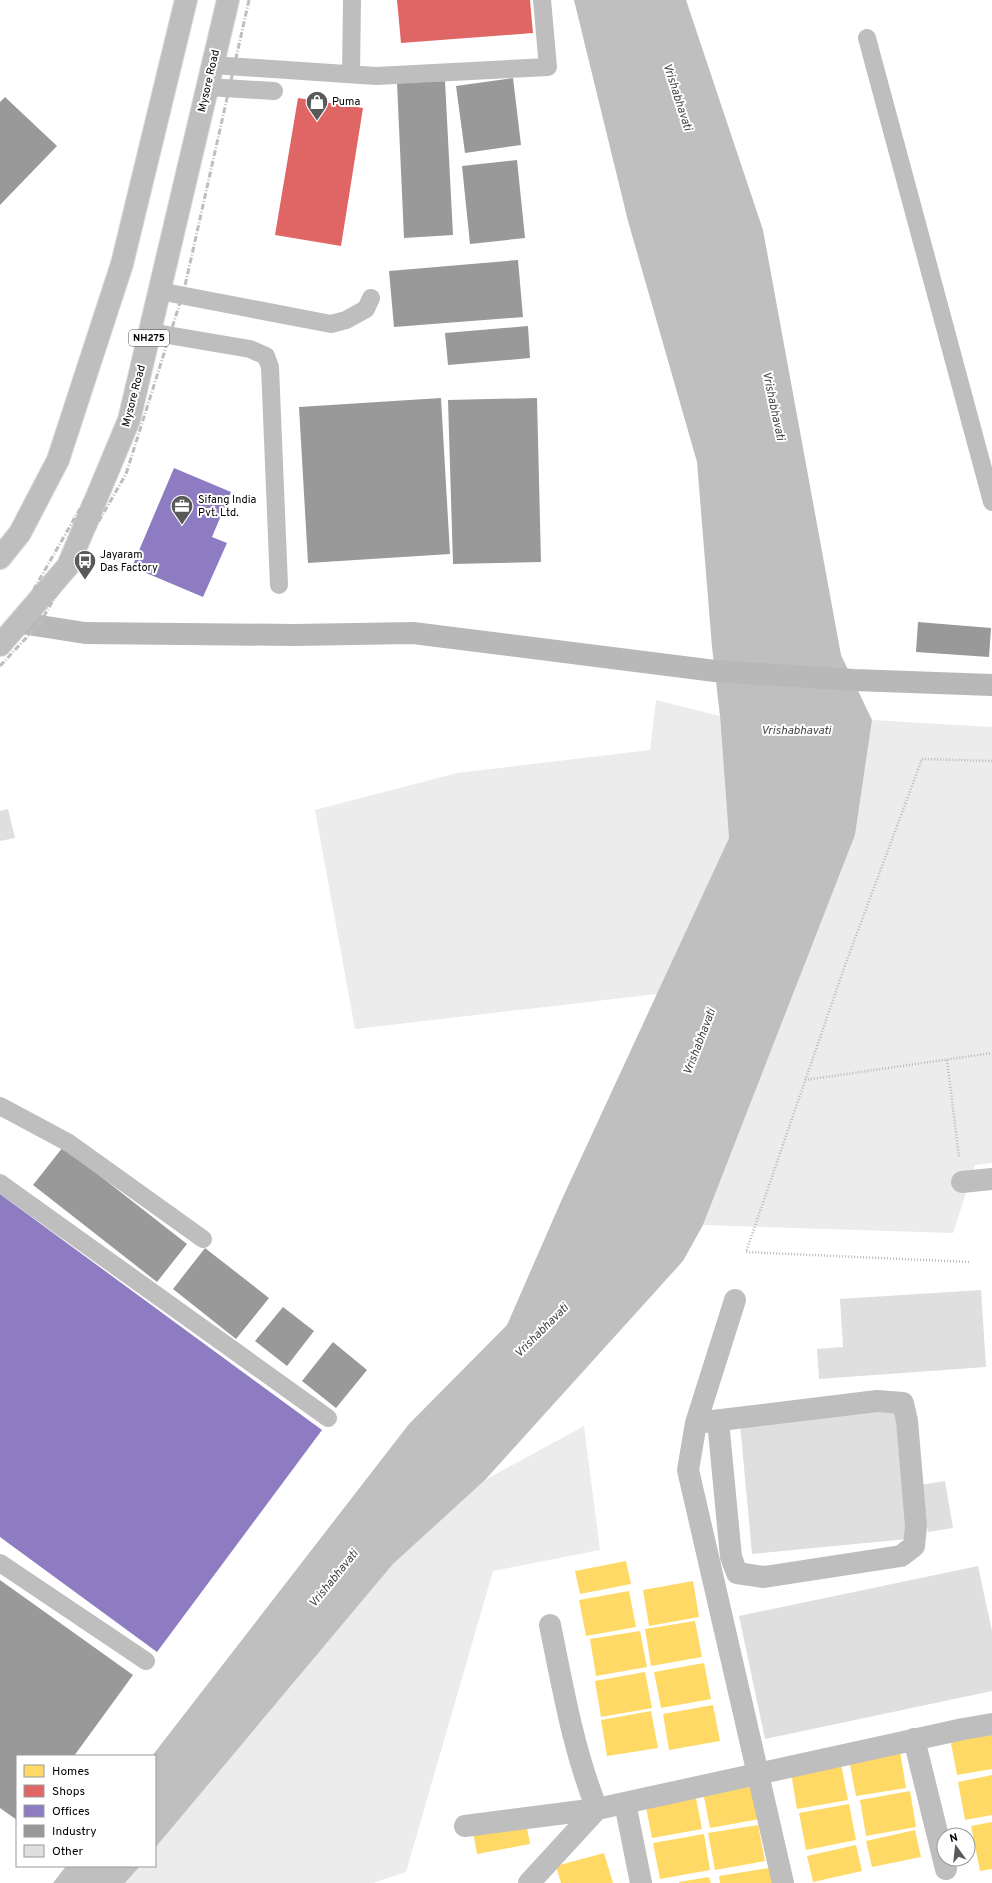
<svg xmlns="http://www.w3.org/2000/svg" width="992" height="1883" font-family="Overpass,sans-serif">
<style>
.green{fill:#ececec}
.water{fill:#bfbfbf}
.homes{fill:#ffd966}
.shops{fill:#e06666}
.offices{fill:#8e7cc3}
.industry{fill:#999}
.building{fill:#dfdfdf}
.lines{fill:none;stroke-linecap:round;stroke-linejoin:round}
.highway-casing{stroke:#dbdbdb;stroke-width:24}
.path{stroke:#b9b9b9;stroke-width:2.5;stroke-dasharray:1 2;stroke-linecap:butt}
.lane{stroke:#bebebe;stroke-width:18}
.street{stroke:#bebebe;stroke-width:22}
.secondary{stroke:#b8b8b8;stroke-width:22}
.highway{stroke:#bebebe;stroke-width:22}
.rail{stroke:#bebebe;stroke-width:3;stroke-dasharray:6 2 1 2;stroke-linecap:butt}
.labels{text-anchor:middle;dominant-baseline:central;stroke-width:4;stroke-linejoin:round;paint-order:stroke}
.shield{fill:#fff;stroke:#4c4c4c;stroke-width:1}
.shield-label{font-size:10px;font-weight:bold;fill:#000}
.street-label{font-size:11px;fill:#000;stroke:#fff}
.poi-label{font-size:11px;fill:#000;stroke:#fff;text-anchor:start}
.water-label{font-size:12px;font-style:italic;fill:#444;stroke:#fff}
</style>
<rect width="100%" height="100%" fill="#fff"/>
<path class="green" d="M656,700l64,16 9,122 -72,156 -302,35 -40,-219 142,-37 193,-23z
M872,720l120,7v436l-17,2 -22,68 -250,-8 152,-390z
M584,1426l16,124 -107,21 -87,301 -33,11h-248l15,-17h15v-18l238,-284 92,-84z"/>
<path class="water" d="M574,0h112l77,230 78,425 31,65 -17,115 -152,390 -20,36 -198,219 -92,84 -238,284v-92h-3l257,-332 98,-99 55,-126 167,-361 -9,-122 -8,-69 -15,-185 -69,-241z
M66,1866h74l-15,17h-72z"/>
<path class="homes" d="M626,1561l5,23 -51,10 -5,-23z
M693,1581l6,36 -50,9 -6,-36z
M629,1591l7,36 -50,9 -7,-36z
M695,1621l7,36 -51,9 -6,-37z
M640,1631l7,36 -51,9 -6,-37z
M704,1663l7,36 -50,9 -7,-36z
M645,1672l7,36 -51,9 -6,-36z
M713,1705l7,36 -51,9 -6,-36z
M651,1711l7,37 -51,8 -6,-36z
M992,1730v39l-35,6 -7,-37z
M900,1751l6,37 -50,8 -7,-36z
M841,1764l7,36 -51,9 -6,-36z
M992,1775v40l-27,5 -7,-38z
M753,1783l7,36 -50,9 -7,-36z
M910,1791l6,36 -50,9 -6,-36z
M695,1793l7,36 -50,9 -7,-36z
M849,1804l7,36 -50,10 -7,-37z
M526,1822l4,22 -53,10 -4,-22z
M992,1822v47l-12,2 -9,-45z
M758,1825l7,36 -50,9 -7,-37z
M915,1830l6,27 -49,10 -6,-26z
M704,1834l6,36 -50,9 -7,-36z
M856,1845l6,26 -49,11 -6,-26z
M604,1853l9,30h-52l-5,-17z
M769,1868l3,15h-52l-1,-7z
M709,1877l2,6h-32v-1z"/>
<path class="shops" d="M397,0h133l3,33 -132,10z
M298,98l65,10 -22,138 -66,-11z"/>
<path class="offices" d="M174,468l57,24 -19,45 15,6 -24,54 -71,-30z
M0,1194l322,236 -165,222 -157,-115z"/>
<path class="industry" d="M513,78l8,67 -56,8 -9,-67z
M445,81l8,154 -49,3 -7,-155z
M5,97l52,49 -57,59v-103z
M517,160l8,78 -55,6 -8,-78z
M518,260l5,57 -129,10 -5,-56z
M528,326l2,32 -82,7 -3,-32z
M441,398l9,156 -142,9 -9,-156z
M537,398l4,164 -88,2 -5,-164z
M918,622l73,6 -2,29 -73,-5z
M63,1147l124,97 -30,38 -124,-97z
M205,1248l64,50 -33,41 -63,-50z
M283,1307l31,24 -27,35 -32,-25z
M333,1342l34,28 -31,38 -34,-27z
M0,1580l133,95 -59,81h-57v64l-17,-12z"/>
<path class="building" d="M8,809l7,29 -15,3v-30z
M981,1290l5,77 -167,12 -2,-30 26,-2 -3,-48z
M895,1409l12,130 -155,15 -12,-130z
M945,1481l8,47 -25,4 -8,-47z
M978,1566l14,65v60l-227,48 -26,-123z"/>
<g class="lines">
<g class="highway-casing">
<path id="highway" d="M0,558l20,-25 38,-73 64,-196 64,-264
M0,645l68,-79 61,-146 99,-420"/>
</g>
<path class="path" d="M947,1060l12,97
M805,1080l187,-27
M969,1262l-223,-10 98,-284 78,-209 70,2"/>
<path class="lane" d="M867,38l125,464
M213,65l163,11 172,-9 -6,-67
M351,74l1,-74
M208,87l66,4
M159,291l172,33 15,-4 20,-11 5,-11
M150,332l100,17 16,7 4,11 9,218
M0,1106l69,37 134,96
M0,1183l328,235
M0,1563l146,98"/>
<path class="street" d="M962,1182l30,-3
M735,1300l-39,123 -8,47 95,413
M696,1423l181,-22 26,2 4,18 9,105 -2,20 -13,10 -137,21 -27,-4 -6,-16 -13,-136
M914,1739l32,130
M625,1803l16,80
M465,1826l132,-17c-24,-60 -34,-121 -47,-184
M529,1883l68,-74 366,-80 29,-5"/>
<path class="secondary" d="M21,623l64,10 209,2 119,-2 302,38 139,9 138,5"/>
<use href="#highway" class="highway"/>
<path class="rail" d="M0,633l22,-23 83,-145 57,-181 63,-284
M0,666l40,-43 86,-149 58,-184 65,-290"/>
</g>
<defs>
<g id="shop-pin" transform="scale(1.15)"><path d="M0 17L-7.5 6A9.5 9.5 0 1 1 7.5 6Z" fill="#595959" stroke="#fff"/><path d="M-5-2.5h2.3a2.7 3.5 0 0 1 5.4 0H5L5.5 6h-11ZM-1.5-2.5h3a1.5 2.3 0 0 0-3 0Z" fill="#fff"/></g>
<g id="office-pin" transform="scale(1.15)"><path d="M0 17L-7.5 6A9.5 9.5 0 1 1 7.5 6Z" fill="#595959" stroke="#fff"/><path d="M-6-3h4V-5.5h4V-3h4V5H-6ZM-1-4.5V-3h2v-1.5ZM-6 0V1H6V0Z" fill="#fff"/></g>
<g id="bus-pin" transform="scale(1.15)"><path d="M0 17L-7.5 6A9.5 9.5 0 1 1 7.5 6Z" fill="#595959" stroke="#fff"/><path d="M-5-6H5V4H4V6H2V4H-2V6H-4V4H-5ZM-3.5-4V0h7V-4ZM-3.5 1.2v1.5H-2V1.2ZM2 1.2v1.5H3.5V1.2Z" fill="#fff"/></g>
</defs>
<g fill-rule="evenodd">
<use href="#shop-pin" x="317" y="102"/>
<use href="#office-pin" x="182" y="506"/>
<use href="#bus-pin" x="85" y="561"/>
</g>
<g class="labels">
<rect class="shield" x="129" y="330" width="40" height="16" rx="3"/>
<g class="shield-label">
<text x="149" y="338">NH275</text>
</g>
<g class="street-label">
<text transform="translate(209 81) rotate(-77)">Mysore Road</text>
<text transform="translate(134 396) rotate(-75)">Mysore Road</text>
</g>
<g class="poi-label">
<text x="332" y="102">Puma</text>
<text x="198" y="500">Sifang India<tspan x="198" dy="13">Pvt. Ltd.</tspan></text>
<text x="100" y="555">Jayaram<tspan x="100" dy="13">Das Factory</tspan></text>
</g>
<g class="water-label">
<text transform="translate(677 97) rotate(72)">Vrishabhavati</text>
<text transform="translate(773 406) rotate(78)">Vrishabhavati</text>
<text x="796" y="731">Vrishabhavati</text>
<text transform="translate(700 1042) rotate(-69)">Vrishabhavati</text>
<text transform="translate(542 1331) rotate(-45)">Vrishabhavati</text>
<text transform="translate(334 1579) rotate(-51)">Vrishabhavati</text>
</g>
</g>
<rect x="16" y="1755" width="140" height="112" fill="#ffffff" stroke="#999999"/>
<rect x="24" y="1765" width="20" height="12" fill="#ffd966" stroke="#999999"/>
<text x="52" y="1775" font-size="12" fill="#000000">Homes</text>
<rect x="24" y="1785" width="20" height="12" fill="#e06666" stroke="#999999"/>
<text x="52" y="1795" font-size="12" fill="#000000">Shops</text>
<rect x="24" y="1805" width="20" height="12" fill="#8e7cc3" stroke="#999999"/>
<text x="52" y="1815" font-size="12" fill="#000000">Offices</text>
<rect x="24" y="1825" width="20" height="12" fill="#999999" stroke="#999999"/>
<text x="52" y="1835" font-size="12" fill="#000000">Industry</text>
<rect x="24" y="1845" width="20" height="12" fill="#dfdfdf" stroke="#999999"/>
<text x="52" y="1855" font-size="12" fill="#000000">Other</text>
<g transform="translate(956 1847) rotate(345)"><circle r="19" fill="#ffffff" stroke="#999999"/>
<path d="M0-3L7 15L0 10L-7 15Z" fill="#595959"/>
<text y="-6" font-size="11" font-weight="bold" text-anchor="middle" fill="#000000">N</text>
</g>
</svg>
